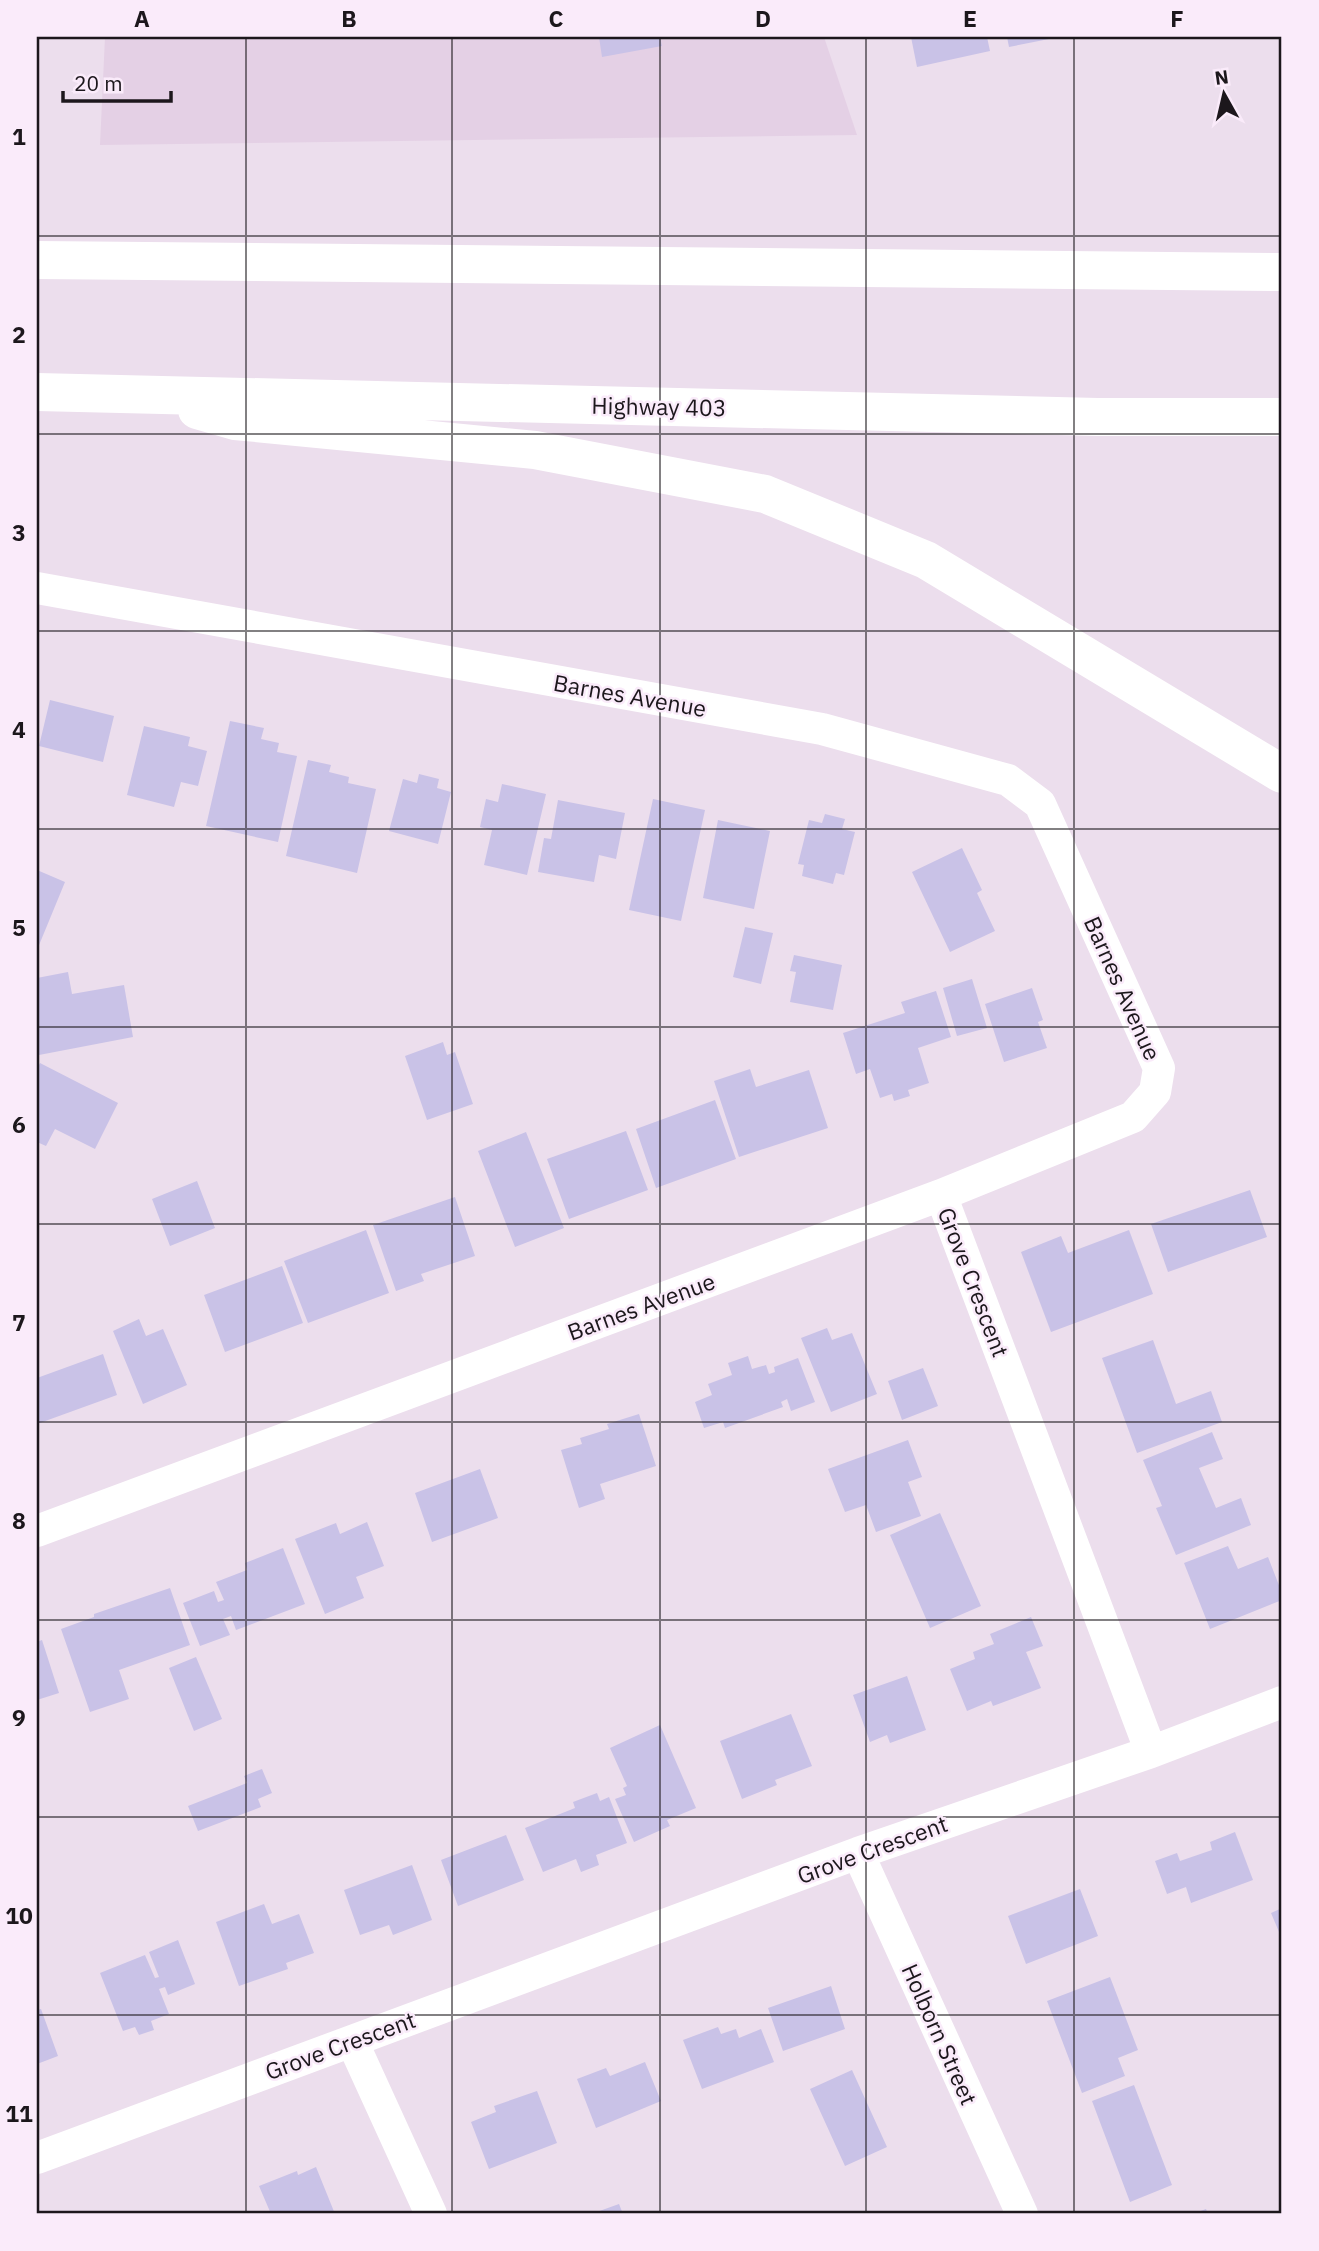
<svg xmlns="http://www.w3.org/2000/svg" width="1319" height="2251" font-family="'IBM Plex Sans',sans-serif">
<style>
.built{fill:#e4d0e5}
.building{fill:#c9c2e7}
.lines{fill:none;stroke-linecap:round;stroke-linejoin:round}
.minor{stroke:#fff;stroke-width:32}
.motorway{stroke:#fff;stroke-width:38}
.grid{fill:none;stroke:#1c171c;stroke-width:2;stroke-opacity:0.55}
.labels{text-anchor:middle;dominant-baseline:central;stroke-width:5;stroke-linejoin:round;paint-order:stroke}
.street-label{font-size:23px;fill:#1c171c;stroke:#faebfa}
.neatline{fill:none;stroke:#1c171c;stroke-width:2.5}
.grid-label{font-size:23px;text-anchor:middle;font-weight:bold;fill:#1c171c}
</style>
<rect width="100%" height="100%" fill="#ecdeed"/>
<path class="built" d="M105,37h719l33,98 -757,10z"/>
<path class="building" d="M599,37h61l2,9 -60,11z
M911,37h76l3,14 -73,16z
M1007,37h47v1l-45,9z
M50,700l64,16 -11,46 -64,-16z
M230,721l34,7 -3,11 18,4 -2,9 20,4 -19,86 -72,-16z
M144,726l46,11 -2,9 19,5 -9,35 -17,-4 -7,25 -47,-12z
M308,760l23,5 -2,7 20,5 -1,6 28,6 -19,84 -71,-17z
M419,774l20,5 -2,9 14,4 -13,52 -49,-13 14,-52 14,4z
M502,784l44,10 -19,81 -43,-10 8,-35 -12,-3 6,-28 12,3z
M653,799l52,11 -24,111 -52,-11z
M558,800l67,13 -9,46 -17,-4 -5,27 -56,-10 6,-34 7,1z
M825,814l20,5 -3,10 13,3 -11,43 -8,-2 -3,11 -31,-8 2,-11 -6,-1 11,-44 13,3z
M718,820l52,11 -16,78 -51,-11z
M962,848l20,42 -5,3 18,38 -45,21 -38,-80z
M37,870l28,12 -28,68z
M745,927l28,6 -12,51 -28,-7z
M794,955l48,10 -9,45 -43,-8 6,-30 -6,-1z
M68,972l4,22 52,-9 9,52 -94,18 -2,-77z
M972,979l15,49 -30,8 -14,-48z
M1032,988l11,32 -5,2 9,26 -43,14 -19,-58z
M936,991l15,46 -33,11 11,35 -21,7 2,6 -16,5 -2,-7 -12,4 -10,-29 -14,5 -13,-41 62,-20 -4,-11z
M443,1042l4,13 8,-3 18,52 -46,16 -22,-64z
M40,1063l78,40 -23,46 -40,-20 -9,17 -9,-4v-73z
M750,1069l6,18 53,-17 19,58 -89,29 -25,-76z
M715,1100l21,59 -80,29 -20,-59z
M626,1131l22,59 -79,29 -22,-60z
M526,1132l38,96 -49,19 -37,-96z
M197,1181l18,47 -45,18 -18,-47z
M1250,1190l17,47 -99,35 -17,-48z
M455,1197l20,59 -54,18 3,7 -28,10 -23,-66z
M366,1230l23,63 -81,30 -24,-62z
M1129,1230l24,64 -102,38 -30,-80 40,-16 7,17z
M282,1266l21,57 -78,29 -21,-57z
M139,1319l7,17 17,-7 24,56 -44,19 -30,-73z
M827,1328l5,12 20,-7 25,61 -46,18 -30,-74z
M1153,1340l23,64 35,-13 11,31 -85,31 -35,-95z
M103,1354l14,41 -80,29v-46z
M748,1356l4,13 14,-4 3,9 6,-2 -1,-5 24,-9 17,44 -24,9 -4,-12 -6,3 2,5 -58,21 -2,-6 -19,6 -9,-26 17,-7 -4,-11 24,-9 -4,-12z
M923,1368l15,38 -36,14 -14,-39z
M639,1414l17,52 -56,18 5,15 -26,9 -18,-58 21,-6 -2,-6 29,-9 -2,-5z
M1212,1432l11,27 -24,9 17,40 25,-10 10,27 -75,30 -20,-47 6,-2 -19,-46z
M908,1440l14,37 -14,5 13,34 -45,16 -10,-27 -21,7 -17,-43z
M480,1469l18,49 -66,24 -17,-49z
M940,1513l41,93 -51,22 -40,-93z
M367,1522l17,44 -28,11 8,21 -39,16 -30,-75 41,-16 4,11z
M1228,1546l10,23 30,-12 14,36v7l-72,29 -26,-66z
M283,1548l22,56 -69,26 -5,-14 -8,3 7,16 -30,11 -17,-43 31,-12 4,11 6,-2 -8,-18 31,-12 -2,-7z
M170,1588l20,57 -71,25 10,29 -39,13 -29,-83 33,-12v-3z
M1031,1617l12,29 -17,6 15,36 -48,18 -2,-5 -24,10 -17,-42 25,-10 -2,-7 21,-8 -4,-10z
M42,1640l17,53 -22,7v-58z
M196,1657l26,62 -28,12 -25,-63z
M907,1676l19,54 -36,13 -3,-8 -17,7 -17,-47z
M791,1714l21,52 -37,14 2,5 -35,14 -22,-58z
M660,1725l36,83 -29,12 3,6 -36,16 -19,-43 11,-4 -3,-7 4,-2 -17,-38z
M262,1769l10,24 -14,6 3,8 -63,24 -10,-25 59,-23 -3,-7z
M597,1793l3,8 9,-4 18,46 -31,12 3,10 -18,7 -5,-13 -33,13 -18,-44 50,-20 -2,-6z
M1235,1832l18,48 -62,23 -5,-16 -19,7 -12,-33 22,-8 3,8 32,-11 -2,-8z
M506,1835l18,45 -66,26 -17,-46z
M412,1865l20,55 -39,15 -4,-10 -29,10 -16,-45z
M1080,1889l18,47 -72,28 -18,-48z
M264,1904l8,20 27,-10 15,39 -28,10 2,6 -49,17 -23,-64z
M1282,1908v31l-11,-26z
M178,1940l17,44 -27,11 -3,-8 -6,2 10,25 -18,7 3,9 -15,5 -4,-8 -12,4 -23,-58 45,-18 10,23 4,-1 -10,-25z
M1110,1977l28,73 -20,8 7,18 -43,17 -35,-92z
M831,1986l14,43 -62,22 -15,-43z
M41,2009l17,47 -21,8v-54z
M718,2027l3,7 15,-5 3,9 22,-9 13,33 -72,27 -19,-49z
M645,2062l16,39 -65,27 -19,-49 29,-11 4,8z
M852,2070l35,77 -42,19 -35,-77z
M1134,2085l38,100 -42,17 -38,-101z
M537,2091l20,52 -68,26 -18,-47 25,-10 -2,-6z
M316,2167l19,47h-64l-12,-28 38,-15 1,4z
M619,2204l4,10h-32z
M1206,2209l2,5h-16z"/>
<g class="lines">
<path class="minor" d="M37,588l785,141 186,51 32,24 119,264 -4,24 -22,25 -192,78 -904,336
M1151,1752l131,-50
M858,1853l164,361
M352,2041l79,173
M37,2158l821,-305 293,-101 -210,-557"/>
<path class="motorway" d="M37,260l1245,12
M37,392l1061,25h184
M197,410l38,11 300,29 230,44 161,66 356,214"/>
</g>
<path class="grid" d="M246,37v2177M452,37v2177M660,37v2177M866,37v2177M1074,37v2177M37,236h1245M37,434h1245M37,631h1245M37,829h1245M37,1027h1245M37,1224h1245M37,1422h1245M37,1620h1245M37,1817h1245M37,2015h1245"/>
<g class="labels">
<g class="street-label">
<text transform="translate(659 406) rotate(1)">Highway 403</text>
<text transform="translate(630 695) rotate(10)">Barnes Avenue</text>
<text transform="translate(1123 988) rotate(66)">Barnes Avenue</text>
<text transform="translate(974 1282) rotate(69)">Grove Crescent</text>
<text transform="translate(641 1306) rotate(-20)">Barnes Avenue</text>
<text transform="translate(872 1849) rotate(-20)">Grove Crescent</text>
<text transform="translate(940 2034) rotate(66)">Holborn Street</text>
<text transform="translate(340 2045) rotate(-20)">Grove Crescent</text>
</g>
</g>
<rect width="1319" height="2251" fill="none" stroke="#faebfa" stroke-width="77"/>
<g transform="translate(1224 94) rotate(352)" stroke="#faebfa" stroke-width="5" paint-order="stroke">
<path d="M0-5L12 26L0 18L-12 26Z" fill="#1c171c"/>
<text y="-10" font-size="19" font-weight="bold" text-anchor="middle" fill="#1c171c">N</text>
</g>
<path d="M63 91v10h108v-10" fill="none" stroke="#1c171c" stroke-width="3.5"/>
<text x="74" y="91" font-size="21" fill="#1c171c" stroke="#faebfa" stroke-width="5" paint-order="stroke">20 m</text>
<rect x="38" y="38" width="1242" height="2174" class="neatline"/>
<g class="grid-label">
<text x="142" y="27">A</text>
<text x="349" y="27">B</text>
<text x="556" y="27">C</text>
<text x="763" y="27">D</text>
<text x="970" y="27">E</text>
<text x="1177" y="27">F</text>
<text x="19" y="145">1</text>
<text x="19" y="343">2</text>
<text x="19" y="541">3</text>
<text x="19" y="738">4</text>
<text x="19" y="936">5</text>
<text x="19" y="1133">6</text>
<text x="19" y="1331">7</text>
<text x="19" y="1529">8</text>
<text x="19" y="1726">9</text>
<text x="19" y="1924">10</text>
<text x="19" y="2122">11</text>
</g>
</svg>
